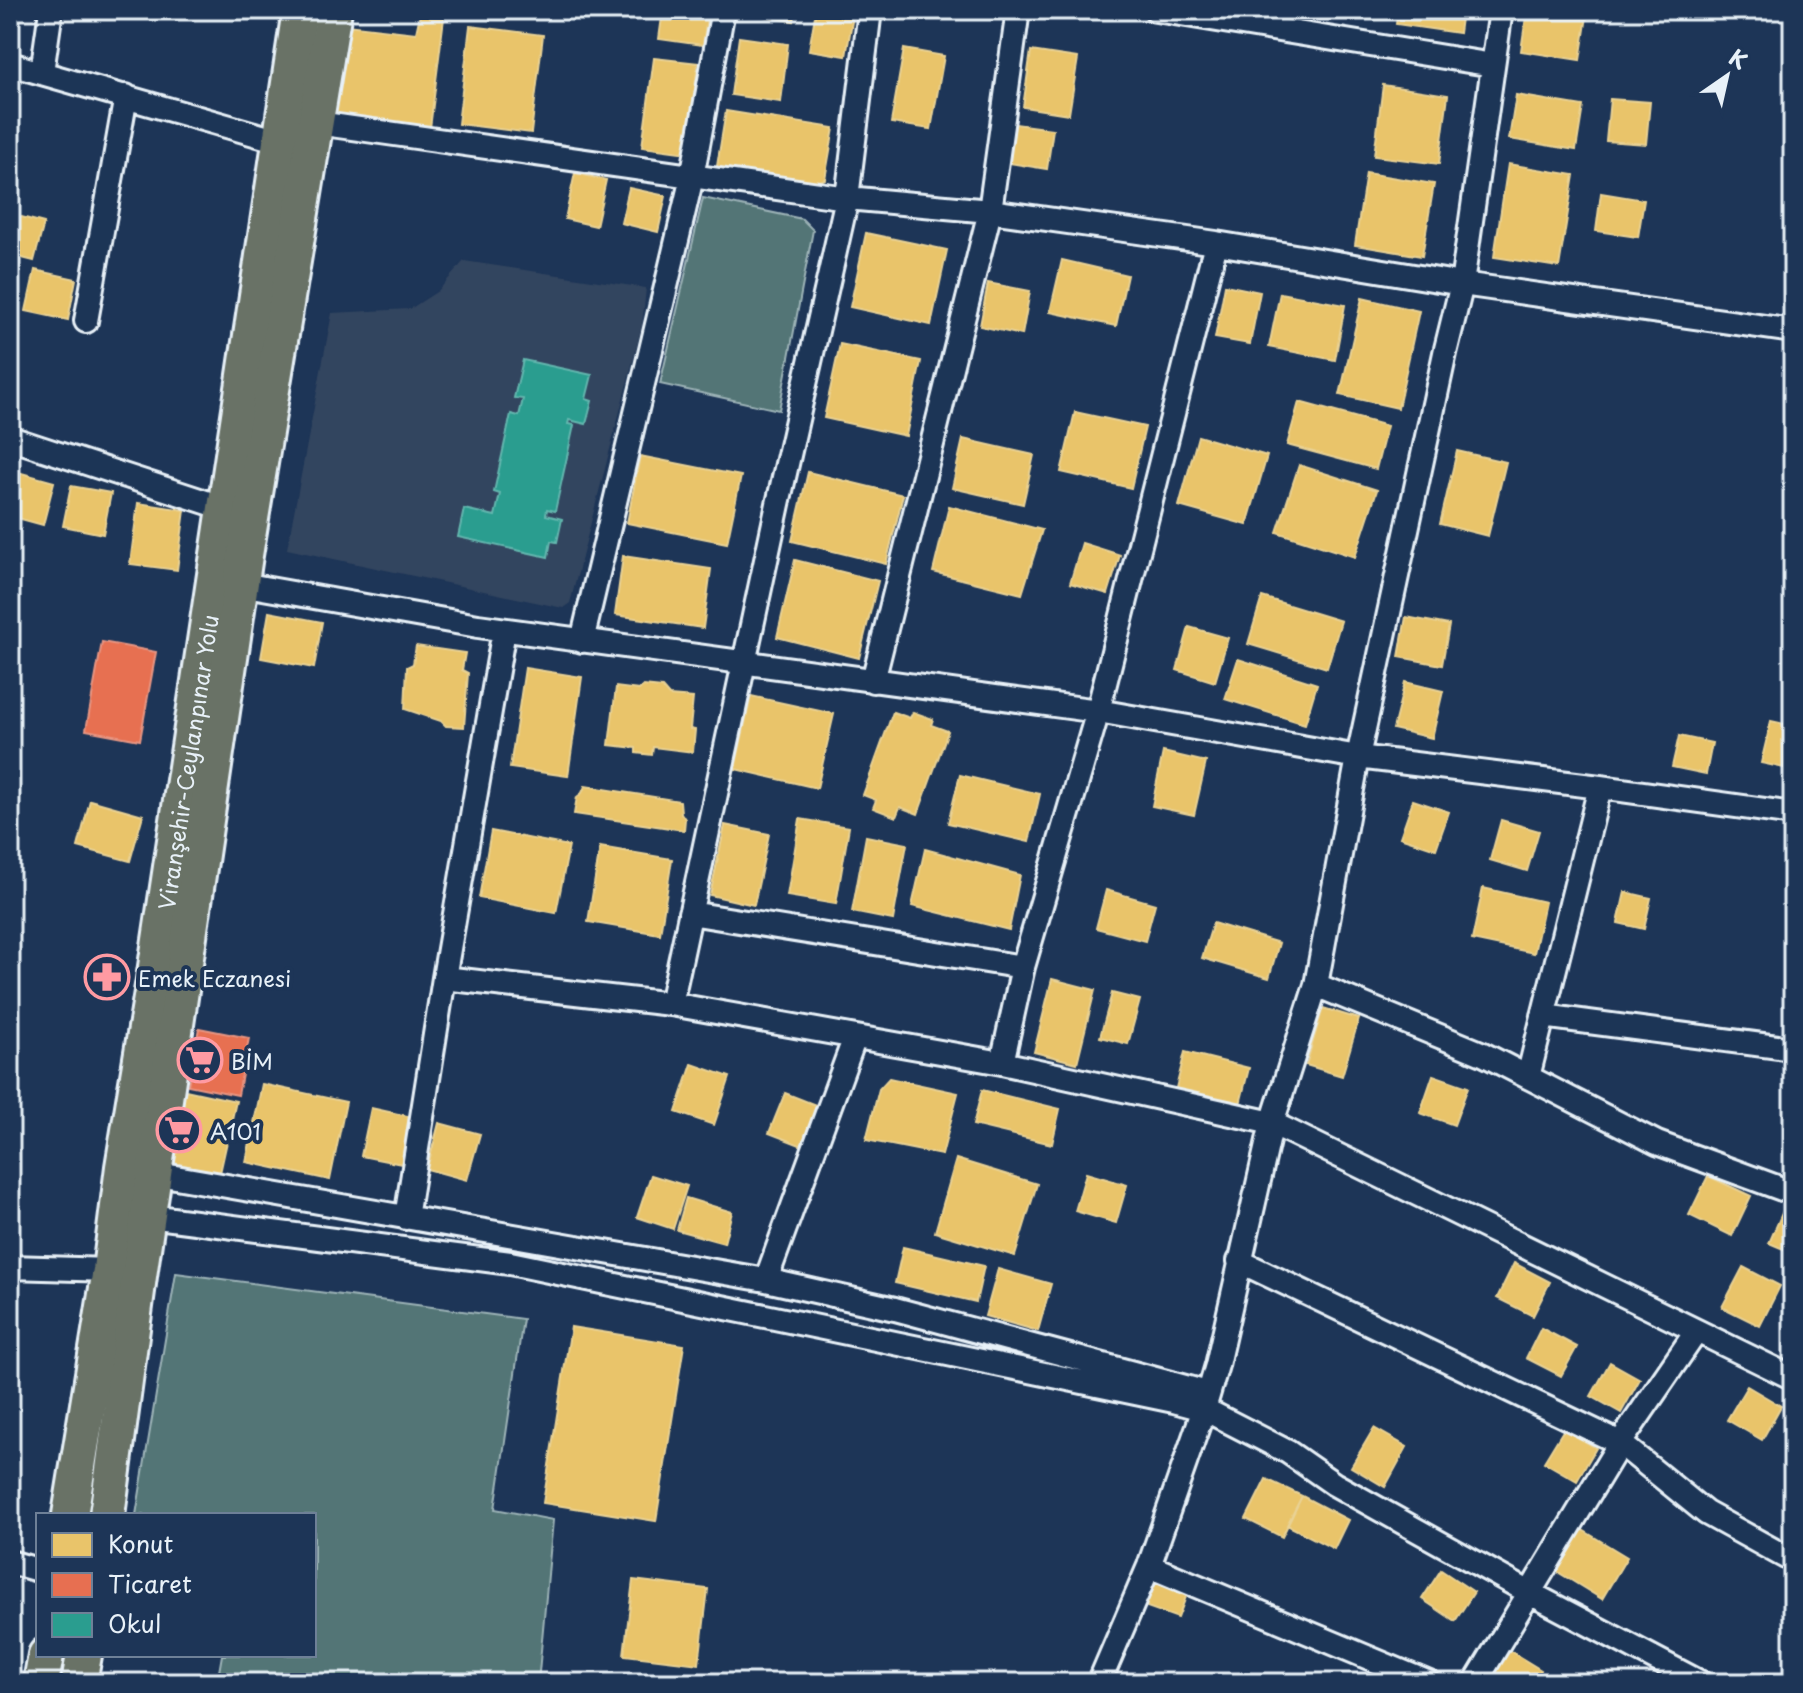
<svg xmlns="http://www.w3.org/2000/svg" width="1803" height="1693" font-family="'Playpen Sans',sans-serif">
<style>
.built{fill:#33455f}
.green{fill:#527576;stroke:#9db3b7;stroke-width:2}
.homes{fill:#e9c46a;stroke:#e9d295;stroke-width:2}
.shops{fill:#e76f51;stroke:#e79683;stroke-width:2}
.schools{fill:#2a9d8f;stroke:#63b6ae;stroke-width:2}
.lines{fill:none;stroke-linecap:round;stroke-linejoin:round}
.street-casing{stroke:#e8f1f8;stroke-width:28}
.primary-casing{stroke:#e8f1f8;stroke-width:40}
.street{stroke:#1d3557;stroke-width:22}
.primary{stroke:#697266;stroke-width:34}
.labels{text-anchor:middle;dominant-baseline:central;stroke-width:8;stroke-linejoin:round;paint-order:stroke}
.street-label{font-size:22px;fill:#e8f1f8;stroke:#1d3557}
.poi-label{font-size:22px;fill:#e8f1f8;stroke:#1d3557;text-anchor:start}
</style>
<rect width="100%" height="100%" fill="#1d3557"/>
<filter id="ink" filterUnits="userSpaceOnUse"><feTurbulence type="fractalNoise" baseFrequency=".0125" numOctaves="2"/><feDisplacementMap in="SourceGraphic" scale="16" xChannelSelector="R" yChannelSelector="G"/><feConvolveMatrix kernelMatrix="1 2 1 2 8 2 1 2 1" color-interpolation-filters="sRGB"/></filter>
<g filter="url(#ink)">
<path class="built" d="M464,261l182,27 -4,38 -72,277 -7,5 -276,-59 45,-236 78,-4 28,-18z"/>
<path class="green" d="M703,198l99,21 11,11 -34,180 -119,-26z
M176,1273l347,46 -28,190 58,11 -15,163h-321l5,-28h92v-140h-178z"/>
<path class="homes" d="M421,10h24l-15,118 -99,-14 16,-89 69,8z
M663,10h45l-5,35 -44,-6z
M744,10h52l-2,11 -50,-8z
M816,10h38l-8,46 -37,-6z
M1398,10h64l-3,23 -63,-9z
M1527,10h61l-8,50 -59,-9z
M470,26l73,9 -12,98 -73,-9z
M739,37l49,7 -7,58 -50,-7z
M904,49l40,7 -13,73 -40,-6z
M1031,51l47,7 -9,56 -46,-7z
M654,58l44,5 -11,90 -45,-6z
M1383,85l65,10 -9,69 -65,-8z
M1516,95l67,11 -7,44 -67,-11z
M1610,99l40,3 -4,42 -40,-3z
M726,111l108,17 -9,51 -14,6 -87,-14 -7,-5z
M1015,124l38,5 -6,40 -38,-6z
M1508,164l66,11 -15,92 -65,-10z
M575,173l31,7 -10,46 -31,-7z
M1366,173l68,11 -12,72 -67,-11z
M629,188l37,8 -8,36 -37,-9z
M1601,193l43,7 -6,37 -42,-6z
M10,214l34,9 -10,38 -24,-6z
M866,233l81,17 -16,75 -81,-18z
M1062,260l65,15 -11,51 -66,-14z
M35,270l41,9 -8,41 -42,-9z
M988,283l42,8 -8,44 -42,-9z
M1225,285l35,7 -10,52 -35,-6z
M1280,293l65,12 -10,55 -66,-13z
M1362,298l57,13 -21,97 -58,-13z
M840,344l81,17 -15,75 -82,-18z
M1299,402l88,24 -11,43 -89,-24z
M1075,412l70,15 -14,61 -70,-16z
M1198,436l69,20 -20,69 -68,-19z
M963,439l71,16 -11,49 -71,-16z
M1457,451l49,11 -18,74 -48,-12z
M640,456l101,20 -14,67 -100,-20z
M1299,465l78,25 -22,67 -78,-25z
M14,471l40,11 -11,43 -33,-9v-29z
M808,472l95,23 -17,69 -94,-23z
M71,486l40,7 -8,41 -40,-8z
M138,503l47,7 -8,60 -47,-6z
M949,506l93,24 -20,64 -89,-22z
M1082,543l38,12 -12,39 -38,-11z
M623,556l88,13 -8,59 -88,-13z
M795,560l83,21 -19,77 -82,-21z
M1262,597l79,24 -14,47 -79,-24z
M269,612l53,10 -8,46 -53,-10z
M1406,617l43,8 -7,40 -43,-8z
M1189,627l39,11 -13,44 -38,-12z
M416,646l49,7 -3,17 6,3 -4,54 -18,-1 -5,-5 -36,-12 2,-42 6,-3z
M1238,659l79,25 -12,40 -80,-25z
M525,668l57,9 -14,99 -58,-8z
M1405,682l38,9 -11,47 -39,-9z
M643,686l19,2 7,8 24,2 -3,31 5,1 -2,22 -40,-5 -1,8 -16,-2v-5l-27,-3 7,-58 23,3z
M751,696l83,18 -17,74 -82,-19z
M893,712l17,6 3,-6 20,7 -2,6 17,6 -30,83 -18,-7 -4,10 -23,-9 3,-8 -13,-5z
M1771,721l22,5v25l-4,18 -28,-6z
M1679,736l33,7 -6,31 -34,-7z
M1163,752l43,10 -12,53 -42,-9z
M960,775l80,19 -11,48 -81,-19z
M585,786l95,15 1,12 4,6 -1,11 -110,-16 3,-17 5,-4z
M90,800l53,15 -13,46 -52,-14z
M1413,800l36,12 -13,37 -36,-12z
M800,819l49,8 -13,77 -49,-8z
M1501,820l38,11 -12,40 -37,-11z
M725,825l44,9 -15,71 -44,-10z
M491,831l78,15 -13,67 -77,-15z
M866,836l41,8 -14,76 -41,-8z
M600,847l72,12 -12,75 -72,-12z
M925,849l95,26 -11,55 -97,-24z
M1483,888l62,14 -11,51 -62,-13z
M1106,890l49,14 -10,37 -49,-13z
M1625,892l26,6 -7,31 -26,-6z
M1213,923l66,20 -10,35 -67,-20z
M1052,979l43,11 -18,73 -43,-11z
M1112,993l28,7 -12,44 -28,-7z
M1323,1008l36,11 -17,57 -36,-11z
M1185,1052l64,16 -10,40 -64,-16z
M692,1064l38,13 -16,48 -38,-13z
M1433,1075l35,12 -14,38 -34,-12z
M889,1078l69,15 -16,62 -76,-15 13,-51z
M262,1084l84,18 -16,78 -84,-18z
M181,1089l55,12 -16,72 -55,-12z
M982,1090l78,19 -8,35 -79,-19z
M785,1093l36,14 -16,40 -36,-14z
M371,1108l41,9 -10,47 -41,-8z
M439,1123l41,11 -13,46 -40,-11z
M956,1159l81,25 -22,72 -80,-24z
M1086,1173l41,12 -11,38 -41,-12z
M651,1175l36,11 -14,43 -36,-12z
M1708,1176l43,20 -19,40 -43,-21z
M686,1198l46,14 -8,31 -47,-13z
M1783,1211l10,4v38l-24,-10z
M903,1247l81,19 -8,36 -81,-19z
M1514,1263l36,19 -17,34 -36,-18z
M1743,1267l37,19 -20,40 -38,-19z
M998,1269l53,15 -13,47 -53,-15z
M571,1327l113,18 -28,176 -113,-18z
M1541,1328l36,19 -16,29 -35,-18z
M1610,1362l30,17 -19,34 -30,-17z
M1747,1386l34,20 -19,34 -35,-20z
M1374,1428l33,19 -22,40 -34,-20z
M1564,1429l32,19 -19,33 -33,-19z
M1266,1479l36,17 -20,41 -36,-18z
M1302,1496l46,24 -14,29 -47,-24z
M1581,1529l46,28 -25,42 -46,-28z
M1441,1570l33,22 -19,29 -33,-22z
M633,1580l75,9 -9,75 -75,-9z
M1153,1581l34,13 -9,24 -34,-12z
M1505,1648l36,22 -8,13h-41l-6,-4z"/>
<path class="shops" d="M102,642l54,10 -16,88 -54,-10z
M199,1028l50,10 -11,57 -50,-10z"/>
<path class="schools" d="M523,360l69,15 -6,24 6,2 -6,23 -17,-4 -1,4 6,1 -19,86 -8,-2 -1,6 16,4 -5,23 -6,-1 -3,16 -90,-20 6,-28 31,7 5,-22 -6,-2 17,-78 8,2 4,-17 -9,-1z"/>
<g class="lines">
<g class="street-casing">
<path id="street" d="M1156,10l337,55
M10,64l269,77
M42,72l9,-62
M317,123l530,75 143,13 226,32 246,41 331,47
M86,321l40,-225
M10,438l214,70
M241,584l237,42 620,85 260,46 242,30 193,27
M582,641l110,-464 31,-167
M873,681l117,-470 28,-201
M690,913l333,54
M444,978l227,26 331,59 270,60 521,255
M1316,985l167,69 174,89 136,50
M671,1004l107,-500 69,-306 23,-188
M1543,1016l250,33
M1002,1063l21,-96 75,-256 118,-468
M1528,1077l72,-290
M141,1171l625,109 129,29 313,84
M134,1214l376,49 664,138 30,8 84,43 46,32 196,109 171,90
M406,1218l38,-240 60,-348
M1239,1261l381,182 86,70 87,48
M10,1267l100,3
M766,1280l89,-243
M10,1562l28,8
M1149,1566l280,117
M1099,1683l50,-117 55,-157 13,-44 55,-242 44,-138 42,-228 87,-404 17,-69 39,-274
M1475,1683l145,-240 76,-111"/>
</g>
<g class="primary-casing">
<g id="primary">
<path id="s1" d="M70,1515l40,-245 13,-103 31,-187 146,-970"/>
<path d="M107,1515l32,-239 106,-721 89,-545"/>
<path d="M41,1683l5,-28"/>
<path d="M79,1683l5,-28"/>
</g>
</g>
<use href="#street" class="street"/>
<use href="#primary" class="primary"/>
</g>
</g>
<defs>
<g id="pharmacy-ring" transform="scale(2.3)"><circle r="9.5" fill="#1d3557" stroke="#ff9aa2" stroke-width="1.5"/><path d="M-2-6h4v4h4v4h-4v4h-4v-4h-4v-4h4Z" fill="#ff9aa2"/></g>
<g id="supermarket-ring" transform="scale(2.3)"><circle r="9.5" fill="#1d3557" stroke="#ff9aa2" stroke-width="1.5"/><path d="M-6-5.5h2.5l.6 2H6L4.5 2H-2.5L-4.4-4H-6ZM-1.5 3.2a1.3 1.3 0 1 0 .1 0ZM3 3.2a1.3 1.3 0 1 0 .1 0Z" fill="#ff9aa2"/></g>
</defs>
<g fill-rule="evenodd">
<use href="#pharmacy-ring" x="107" y="977"/>
<use href="#supermarket-ring" x="200" y="1060"/>
<use href="#supermarket-ring" x="179" y="1130"/>
</g>
<g class="labels">
<g class="street-label">
<text stroke="none"><textPath href="#s1" startOffset="762">Viranşehir-Ceylanpınar Yolu</textPath></text>
</g>
<g class="poi-label">
<text x="138" y="977">Emek Eczanesi</text>
<text x="231" y="1060">BİM</text>
<text x="210" y="1130">A101</text>
</g>
</g>
<rect width="1803" height="1693" fill="none" stroke="#1d3557" stroke-width="40"/>
<rect x="20" y="20" width="1763" height="1653" fill="none" stroke="#e8f1f8" stroke-width="3" filter="url(#ink)"/>
<rect x="36" y="1513" width="280" height="144" fill="#1d3557" stroke="#6e8097" stroke-width="2"/>
<rect x="52" y="1533" width="40" height="24" fill="#e9c46a" stroke="#6e8097" stroke-width="2"/>
<text x="108" y="1553" font-size="24" fill="#e8f1f8">Konut</text>
<rect x="52" y="1573" width="40" height="24" fill="#e76f51" stroke="#6e8097" stroke-width="2"/>
<text x="108" y="1593" font-size="24" fill="#e8f1f8">Ticaret</text>
<rect x="52" y="1613" width="40" height="24" fill="#2a9d8f" stroke="#6e8097" stroke-width="2"/>
<text x="108" y="1633" font-size="24" fill="#e8f1f8">Okul</text>
<g transform="translate(1727 76) rotate(34)" stroke="#1d3557" stroke-width="6" paint-order="stroke">
<path d="M0-6L14 30L0 20L-14 30Z" fill="#e8f1f8"/>
<text y="-12" font-size="22" font-weight="bold" text-anchor="middle" fill="#e8f1f8">K</text>
</g>
</svg>
